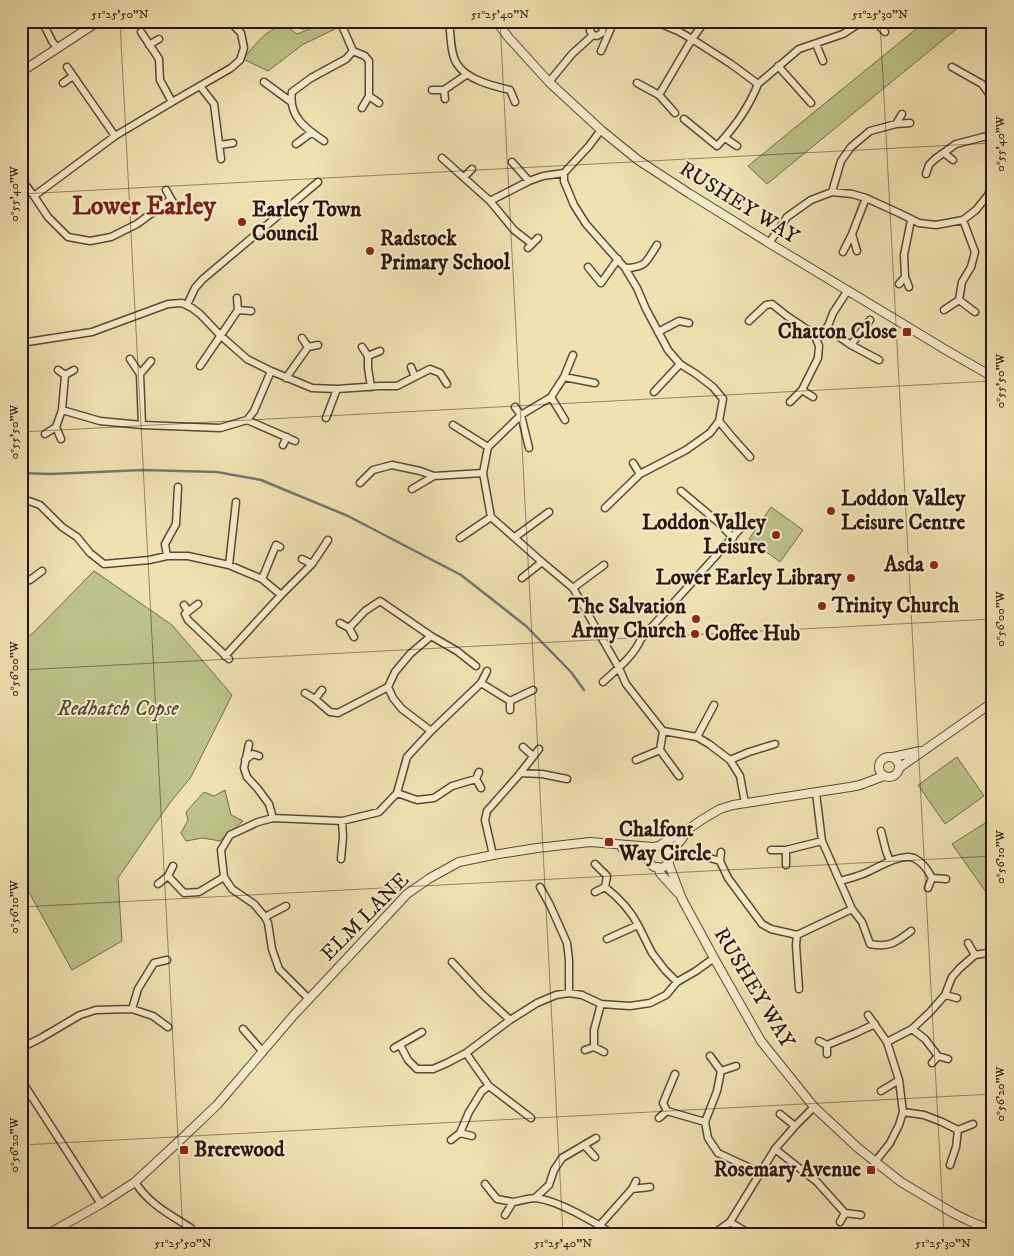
<svg xmlns="http://www.w3.org/2000/svg" width="1014" height="1256" font-family="'IM FELL DW Pica',serif">
<style>
.green{fill:#bcc289;stroke:#726c4b}
.lines{fill:none;stroke-linecap:round;stroke-linejoin:round}
.stream{stroke:#6f7972;stroke-width:2.5}
.minor-casing{stroke:#5a4a36;stroke-width:9}
.tertiary-casing{stroke:#5a4a36;stroke-width:10}
.minor{stroke:#f5eccc;stroke-width:6}
.tertiary{stroke:#f5eccc;stroke-width:8}
.ticks{fill:none;stroke:#29170d;stroke-width:1;stroke-opacity:0.45}
.poi-dot{fill:#8f2418;stroke:#f5eccc;stroke-width:2}
.labels{text-anchor:middle;dominant-baseline:central;stroke-width:4;stroke-linejoin:round;paint-order:stroke}
.street-label{font-size:21px;fill:#29170d;stroke:#f5eccc}
.poi-label{font-size:21px;font-weight:bold;fill:#29170d;stroke:#f5eccc;text-anchor:start}
.park-label{font-size:21px;font-style:italic;fill:#554a32;stroke:#f5eccc}
.district-label{font-size:26px;font-weight:bold;fill:#7a1f14;stroke:#f5eccc}
.neatline{fill:none;stroke:#29170d;stroke-width:2}
.ticks-label{font-size:12px;text-anchor:middle;fill:#29170d}
</style>
<rect width="100%" height="100%" fill="#efe1b0"/>
<filter id="stains"><feTurbulence type="fractalNoise" baseFrequency=".004" numOctaves="4"/><feColorMatrix values="0 0 0 0 .2 0 0 0 0 .09 0 0 0 0 .02 0 0 0 .5 -.17"/></filter>
<radialGradient id="worn" r=".72"><stop offset=".6" stop-color="#630" stop-opacity="0"/><stop offset="1" stop-color="#630" stop-opacity=".3"/></radialGradient>
<path class="green" d="M331,21h4l2,7 -35,17 -34,26 -25,-12c12,-14 23,-30 41,-34l13,9z
M926,21h40l-199,163 -19,-18z
M771,507l32,23 -23,32 -31,-23z
M94,571l78,54 60,70 -41,82 -22,27 -51,74 4,63 -50,29 -51,-92v-236l12,-9z
M957,757l27,39 -39,28 -27,-39z
M225,790l6,25 12,6 -23,20 -18,-3 -16,3 -5,-8 7,-13 -2,-8 18,-20 10,4z
M993,818v84l-41,-58z"/>
<g class="lines">
<path class="stream" d="M21,473l30,1 92,-4 74,2 44,8 87,36 113,59 65,51 45,46 13,18"/>
<g class="minor-casing">
<path id="minor" d="M42,21l10,20 5,7
M340,21l13,30 12,5 4,5v35l10,7
M449,21c2,14 1,32 8,43 10,16 36,22 53,26l5,12
M654,21l24,10 14,8 39,25 27,20 41,-35 44,-15 20,-13
M875,21l10,11
M303,25l10,-4
M600,25l8,-4
M141,32l18,27 1,21 12,22
M816,44l7,17
M149,45l10,-6
M601,51l13,-30
M778,66l33,37
M67,67l48,69
M952,67l30,17 11,15
M264,82l26,19
M549,82l23,-28 21,-19 4,1 5,-3 1,-5 -3,-3 -4,-2 -5,3 -1,5 3,4
M63,83l10,-7
M637,83l22,12 16,18
M200,86l14,18 7,55
M432,90h12
M659,95l33,-56 13,-18
M445,99l-1,-9 22,-15
M362,108l7,-12
M684,119l33,27c17,-18 32,-39 41,-62
M896,124l14,-1
M601,130l-12,16 -25,27v8l10,24 12,19 39,44 12,20 9,21 22,41 12,14 16,10 17,13 10,12 -4,22 -9,12 -24,17 -46,24 -35,34
M725,138l12,8
M324,141c-18,-12 -36,-25 -32,-49l19,-14 35,-19 7,-8
M296,144l15,-11
M220,145l13,-2
M944,153l9,7
M442,158l48,43
M512,162l17,19
M926,174l3,-9 6,-6 21,-15 27,-7 10,-1
M464,177l8,-8
M21,179l13,17 14,21 20,20 22,4 21,-4 26,-13 34,-25 -5,-9
M832,192l9,-31 10,-14 19,-16 26,-7 6,-10
M34,196l81,-60 57,-34 59,-34 9,-8 4,-12 -3,-15 -12,-12
M171,199l6,9
M852,234l5,17
M769,243l18,-26 24,-17 21,-8 20,2 14,4 35,16 18,9 17,2 27,-5 13,-10 12,-15 5,-14
M532,244l6,-6
M528,248l4,-4 -18,-14 -24,-29 39,-20 14,-5 21,-3
M843,252l9,-18 14,-36
M588,267l13,16 17,-24
M625,268c21,0 21,-6 32,-23
M905,277l4,10
M899,284l6,-7 -1,-22 7,-35
M959,300l16,12
M187,305l8,-17 8,-9 115,-97
M238,310l13,1
M944,310l15,-10 3,-18 9,-15 4,-15 -12,-32
M749,321l17,-16 6,-1 15,12 27,18 8,-2 6,-6 5,-13 15,-23
M826,328l25,17 28,15
M658,332l21,-11 10,2
M21,343l71,-11 76,-28 14,-1 10,5 8,6 20,21 27,24 24,12 41,17 25,1 43,-3h17l33,-17 10,4 7,11
M851,345l19,-25
M308,347l10,-2
M362,347l6,9v12l3,19
M573,355l-9,22 -13,20 -30,18 -33,32 -5,26 8,44 51,45 31,26 46,80 7,16 37,47 34,6 12,7 21,16 10,16 5,27
M368,356l12,-5
M130,359l10,15
M200,366l38,-56 -1,-12
M411,367l4,10
M58,370l7,5
M564,377l31,6
M286,378l22,-31 -6,-9
M802,390l11,7
M654,392l26,-28
M551,397l14,23
M790,402l12,-12 16,-32 1,-12 -5,-12
M515,407l6,8 8,33
M62,410l3,-35 9,-5
M326,418l11,-29
M247,420l48,21
M719,421l13,16 18,20
M142,425l-2,-51 11,-13
M453,425l35,22
M45,434l11,-7
M61,439l-5,-12 6,-17 38,11 42,4 78,3 27,-8 7,-9 17,-40
M283,445l4,-8
M633,463l7,11
M360,483l13,-13 19,-5 28,6 14,5 49,-3
M412,489l22,-13
M681,491l37,31 15,16
M21,501h8l11,4 22,22 15,10 13,16 14,11 45,-4 18,-4h21l41,9 33,14 19,16
M515,537l34,-25
M460,538l31,-21
M167,556l-2,-12 11,-20 2,-37
M302,559l10,5
M229,565l7,-63
M522,578l20,-16
M262,579l14,-34 4,2
M21,583l9,-3 12,-9
M573,588l31,-23
M198,604l-13,10 3,6 41,39
M184,605l4,6
M340,623l9,5 16,-17 15,-10 51,35 26,15 19,15
M349,628l5,9
M431,636l-21,18 -15,18 -7,15 5,11 9,11 29,22
M225,656l56,-61 31,-31 16,-24
M603,682c14,-13 30,-25 38,-43l99,-110
M481,683l6,-12
M305,693l10,6 15,13 8,1 50,-26
M315,699l7,-9
M510,701v9
M697,737l17,-32
M249,744l-5,24 3,9 11,12 11,15 4,14
M523,747l10,9
M660,750l19,26
M245,760l8,-6 6,2
M636,760l24,-10 3,-19
M730,760l19,-8 26,-8
M520,773l22,1 25,5
M476,779l3,-7
M397,793l20,7 17,-2 18,-12 24,-7 5,9
M816,793l6,48 30,68 10,13 8,22c19,4 27,-2 41,-13
M881,831l5,20 4,10
M771,850h15l36,-9
M721,852l-1,9 8,17 34,46 9,5 26,6 55,-26
M493,855l-8,-35 2,-9 31,-35 21,-27
M710,858l10,3
M341,859l2,-22 -1,-16
M595,864l12,12 -2,11c14,11 25,22 33,38
M786,865v-15
M168,876l5,-10
M840,881c8,-2 15,-4 23,-7 13,-5 36,-21 51,-16 8,4 14,12 18,20l14,1
M158,884l10,-8 16,17 15,-1 25,-15
M540,887l10,18 17,38 2,17v33
M928,888l4,-10
M595,892l10,-5
M265,917l21,-11
M797,935l-1,10 3,44
M607,939l31,-14 14,28 13,17 12,12
M975,955l12,-2
M452,962l31,33 27,25
M945,995l12,3
M309,999l-30,-30 -7,-20 -4,-26 -3,-6 -11,-13 -22,-15 -8,-12 -3,-27 9,-15 28,-13 15,-4 69,3 37,-9 18,-19 10,-36 24,-26 50,-48 29,18 23,-11
M132,1009l6,-20 16,-26 13,-3
M868,1015l19,27 12,38 4,32 -4,13 -9,18 -15,19
M243,1029l20,23
M912,1029l13,10 13,17 -6,7
M819,1041l8,4
M887,1042l25,-13 18,-17 15,-17 7,-18 8,-9 15,-13 -7,-12
M400,1045l8,15 9,9h16l14,-6 19,-10 44,-33 27,-17 19,-8 13,-2 13,2 19,9 29,2 20,-3 16,-8 11,-13 19,-11 18,-13
M594,1047l10,5
M21,1048l20,-10 39,-23 16,-5 36,-1 21,7 15,11
M394,1048l28,-16
M585,1050l9,-3v-17l7,-26
M466,1053l23,33 42,32
M827,1054v-9l29,-12 19,-9
M710,1056l11,15
M938,1056l10,3
M736,1066l-15,5 -4,20 -12,31 3,16 10,15 43,20
M21,1080l80,124
M881,1091l18,-11
M667,1111l-4,-8 12,-29
M903,1112l21,3 18,7 16,8 -2,17 -6,18
M780,1114l15,12
M659,1118l8,-7 38,11
M958,1130l15,-6
M460,1133l12,3
M451,1140l9,-7 9,-21 13,-21 7,-5
M584,1145l11,12
M775,1149l42,33 28,31 16,2
M135,1182c14,22 34,32 56,46
M485,1184l12,15 16,3
M632,1189l18,-2
M535,1198l14,-13 5,-15 8,-12 34,-20
M505,1215l8,-13c7,-1 16,-4 23,-4 23,3 59,24 78,37
M730,1222l22,13
M840,1222l5,-9
M600,1225l32,-36 4,-8
M712,1235l18,-13 45,-73 20,-23 19,-19"/>
</g>
<g class="tertiary-casing">
<path id="tertiary" d="M496,21l13,17 40,44 52,48 37,30 52,34 79,49 177,107 47,27
M21,72l78,-51
M879 767a10 10 0 1 1 20 0a10 10 0 1 1-20 0Z
M893,757l27,-6
M899,768l94,-66
M659,846l19,-12 9,-4 16,-11 17,-10 13,-4 117,-18 10,-2 24,-9
M648 857a11 11 0 1 1 22 0a11 11 0 1 1-22 0Z
M622,848l26,9
M669,854l13,-15 5,-9
M668,862l14,37 32,59 47,83 53,66 44,41 43,34 52,31 14,7 26,11
M658,867l2,6 18,20
M46,1235l55,-31 34,-22 41,-38 41,-39 76,-89 86,-92 28,-30 23,-16 29,-16 34,-7 44,-7 53,-6 63,5"/>
</g>
<use href="#minor" class="minor"/>
<use href="#tertiary" class="tertiary"/>
</g>
<path class="ticks" d="M120,21l63,1214M500,21l63,1214M880,21l64,1214M21,194l972,-51M21,432l972,-51M21,670l972,-51M21,907l972,-51M21,1145l972,-51"/>
<g class="poi-dot">
<circle cx="242" cy="222" r="5"/>
<circle cx="370" cy="251" r="5"/>
<rect x="902" y="327" width="10" height="10" rx="2.5"/>
<circle cx="831" cy="511" r="5"/>
<circle cx="776" cy="535" r="5"/>
<circle cx="934" cy="565" r="5"/>
<circle cx="851" cy="578" r="5"/>
<circle cx="822" cy="606" r="5"/>
<circle cx="696" cy="619" r="5"/>
<circle cx="695" cy="634" r="5"/>
<rect x="604" y="837" width="10" height="10" rx="2.5"/>
<rect x="179" y="1145" width="10" height="10" rx="2.5"/>
<rect x="866" y="1165" width="10" height="10" rx="2.5"/>
</g>
<g class="labels">
<g class="street-label">
<text transform="translate(739 203) rotate(32)">RUSHEY WAY</text>
<text transform="translate(365 917) rotate(-45)">ELM LANE</text>
<text transform="translate(754 988) rotate(59)">RUSHEY WAY</text>
</g>
<g class="poi-label">
<text x="252" y="210">Earley Town<tspan x="252" dy="24">Council</tspan></text>
<text x="380" y="239">Radstock<tspan x="380" dy="24">Primary School</tspan></text>
<text x="897" y="332" text-anchor="end">Chatton Close</text>
<text x="841" y="499">Loddon Valley<tspan x="841" dy="24">Leisure Centre</tspan></text>
<text x="766" y="523" text-anchor="end">Loddon Valley<tspan x="766" dy="24">Leisure</tspan></text>
<text x="924" y="565" text-anchor="end">Asda</text>
<text x="841" y="578" text-anchor="end">Lower Earley Library</text>
<text x="832" y="606">Trinity Church</text>
<text x="686" y="607" text-anchor="end">The Salvation<tspan x="686" dy="24">Army Church</tspan></text>
<text x="705" y="634">Coffee Hub</text>
<text x="619" y="830">Chalfont<tspan x="619" dy="24">Way Circle</tspan></text>
<text x="194" y="1150">Brerewood</text>
<text x="861" y="1170" text-anchor="end">Rosemary Avenue</text>
</g>
<g class="park-label">
<text x="118" y="709">Redhatch Copse</text>
</g>
<g class="district-label">
<text x="144" y="206">Lower Earley</text>
</g>
</g>
<rect width="1014" height="1256" fill="none" stroke="#efe1b0" stroke-width="55"/>
<rect x="28" y="28" width="958" height="1200" class="neatline"/>
<g class="ticks-label">
<text x="120" y="18">51°25'50"N</text>
<text x="500" y="18">51°25'40"N</text>
<text x="880" y="18">51°25'30"N</text>
<text transform="translate(1000 144) rotate(-90)" y="4">0°55'40"W</text>
<text transform="translate(14 194) rotate(-90)" y="4">0°55'40"W</text>
<text transform="translate(1000 381) rotate(-90)" y="4">0°55'50"W</text>
<text transform="translate(14 432) rotate(-90)" y="4">0°55'50"W</text>
<text transform="translate(1000 619) rotate(-90)" y="4">0°56'00"W</text>
<text transform="translate(14 669) rotate(-90)" y="4">0°56'00"W</text>
<text transform="translate(1000 857) rotate(-90)" y="4">0°56'10"W</text>
<text transform="translate(14 907) rotate(-90)" y="4">0°56'10"W</text>
<text transform="translate(1000 1094) rotate(-90)" y="4">0°56'20"W</text>
<text transform="translate(14 1145) rotate(-90)" y="4">0°56'20"W</text>
<text x="183" y="1247">51°25'50"N</text>
<text x="563" y="1247">51°25'40"N</text>
<text x="943" y="1247">51°25'30"N</text>
</g>
<rect width="100%" height="100%" filter="url(#stains)"/>
<rect width="100%" height="100%" fill="url(#worn)"/>
</svg>
